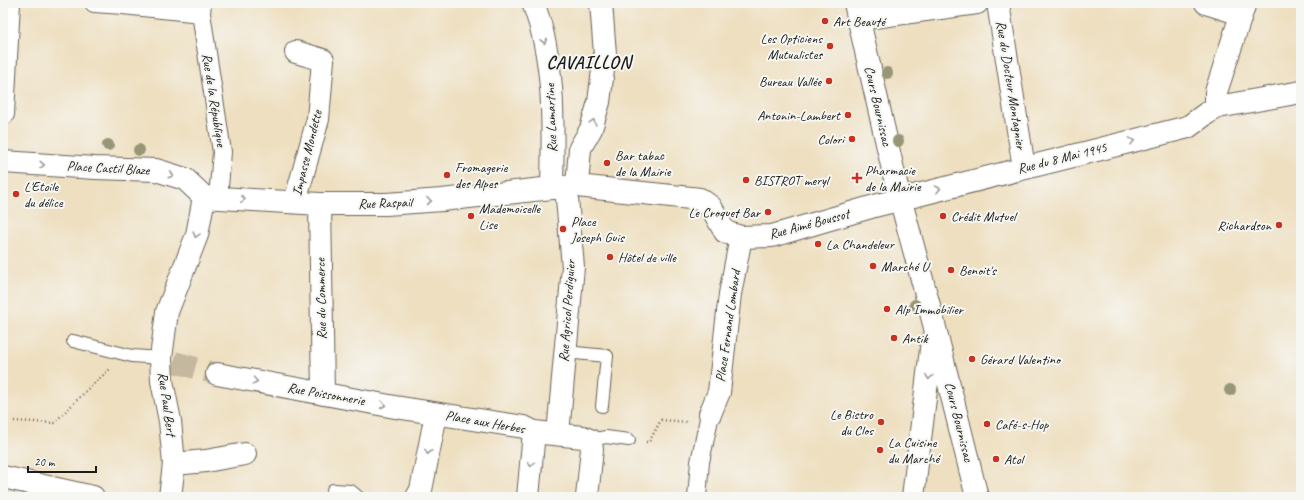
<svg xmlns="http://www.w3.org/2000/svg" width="1304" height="500" font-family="Caveat,sans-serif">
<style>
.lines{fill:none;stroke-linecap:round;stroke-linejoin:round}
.minor-tunnel{stroke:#c4b89f;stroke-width:22;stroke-dasharray:22 11;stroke-linecap:butt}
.service-casing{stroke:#666055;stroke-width:14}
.pedestrian-casing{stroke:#666055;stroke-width:20}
.minor-casing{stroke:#666055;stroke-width:24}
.path{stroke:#666055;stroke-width:2.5;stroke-dasharray:1 3;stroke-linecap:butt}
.service{stroke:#fff;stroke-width:12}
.pedestrian{stroke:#fff;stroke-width:18}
.minor{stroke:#fff;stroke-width:22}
.tree{fill:#979677}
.oneway{stroke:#999}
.poi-dot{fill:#c8321e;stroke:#f6f6f2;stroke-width:1.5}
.labels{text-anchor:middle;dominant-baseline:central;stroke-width:4;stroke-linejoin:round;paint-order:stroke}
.poi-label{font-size:14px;fill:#1c1c1c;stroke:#f6f6f2;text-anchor:start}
.street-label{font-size:14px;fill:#1c1c1c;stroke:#f6f6f2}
.district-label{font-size:18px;font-weight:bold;letter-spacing:1px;fill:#1c1c1c;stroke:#f6f6f2}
</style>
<rect width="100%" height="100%" fill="#f6f6f2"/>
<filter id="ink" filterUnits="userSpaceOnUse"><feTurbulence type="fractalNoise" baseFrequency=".025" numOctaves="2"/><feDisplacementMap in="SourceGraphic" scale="8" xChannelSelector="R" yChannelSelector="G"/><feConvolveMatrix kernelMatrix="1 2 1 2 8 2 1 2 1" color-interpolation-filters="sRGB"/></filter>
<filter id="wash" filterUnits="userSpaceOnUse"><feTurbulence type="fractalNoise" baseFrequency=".012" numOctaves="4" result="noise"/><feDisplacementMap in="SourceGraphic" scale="16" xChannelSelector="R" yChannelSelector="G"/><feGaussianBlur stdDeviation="0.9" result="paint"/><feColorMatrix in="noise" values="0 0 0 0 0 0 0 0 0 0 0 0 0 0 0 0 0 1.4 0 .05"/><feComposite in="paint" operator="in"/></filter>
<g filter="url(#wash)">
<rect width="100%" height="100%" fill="#eedfc0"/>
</g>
<g filter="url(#ink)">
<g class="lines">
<path class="minor-tunnel" d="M174,362l43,12"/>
<g class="service-casing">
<path id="service" d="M73,341l59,15 29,2
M565,352l42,4 -5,50
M590,440l16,-3 23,3
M333,490l18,1 7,6"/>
</g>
<g class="pedestrian-casing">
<path id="pedestrian" d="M94,3l29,2 78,8
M202,3l-1,10 21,139 -4,46
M697,497l3,-35 10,-48"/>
</g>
<g class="minor-casing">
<path id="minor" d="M533,3c23,59 20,123 19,185
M855,3l41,180 38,141 43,173
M998,3l26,165
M1206,3l35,11
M859,19l118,-16
M1218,107l-2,-7v-8l29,-89
M3,114l6,-111
M3,162l92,6 61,2 29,9 19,18
M577,186l3,-38 11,-19 8,-27 6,-48 -4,-51
M204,197l116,7h66l56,-4 110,-12 25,-2 123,13 11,8 14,25 16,5 31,-1 106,-31 310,-78 19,-14 11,-6 83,-15
M295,202l23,-83 5,-59 -27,-8
M320,204l3,190
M217,374l178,33 129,20 10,5 49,5 7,3 2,9 -5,48
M710,414l9,-22 11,-98 11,-57
M558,434l15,-167 -7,-80
M174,464l32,-3 39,-7
M3,477l90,20
M170,497l4,-33 -4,-43 -8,-40 -1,-23 6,-46 30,-77 7,-38
M417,497l4,-7 15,-76
M528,497l6,-65
M913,497l19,-156"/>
</g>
<path class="path" d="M14,421l40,2 37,-37 19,-17
M646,442h3l12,-22 26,2"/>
<use href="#service" class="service"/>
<use href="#pedestrian" class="pedestrian"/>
<use href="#minor" class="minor"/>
</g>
<g class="tree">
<circle cx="887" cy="73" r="6"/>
<circle cx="898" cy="141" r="6"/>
<circle cx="108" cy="145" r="6"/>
<circle cx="139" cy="150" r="6"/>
<circle cx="915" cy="305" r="6"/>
<circle cx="1230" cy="390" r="6"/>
</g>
<defs><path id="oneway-chevron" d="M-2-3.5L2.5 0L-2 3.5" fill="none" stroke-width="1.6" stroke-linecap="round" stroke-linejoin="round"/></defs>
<g class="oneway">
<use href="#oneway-chevron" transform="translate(544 41) rotate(78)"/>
<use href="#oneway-chevron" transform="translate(593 122) rotate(-73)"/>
<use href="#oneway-chevron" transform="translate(1132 141) rotate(-14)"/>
<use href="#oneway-chevron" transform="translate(42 165) rotate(4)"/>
<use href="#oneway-chevron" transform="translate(171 175) rotate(16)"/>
<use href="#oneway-chevron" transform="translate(938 189) rotate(-14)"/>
<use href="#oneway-chevron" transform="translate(243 199) rotate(3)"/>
<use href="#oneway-chevron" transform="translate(429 201) rotate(-4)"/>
<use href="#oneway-chevron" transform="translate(196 235) rotate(106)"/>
<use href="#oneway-chevron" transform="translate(929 377) rotate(97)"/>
<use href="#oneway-chevron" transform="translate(255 381) rotate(10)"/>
<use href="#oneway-chevron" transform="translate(383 405) rotate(10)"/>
<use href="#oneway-chevron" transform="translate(428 452) rotate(101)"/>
<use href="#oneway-chevron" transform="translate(531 464) rotate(96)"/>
</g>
</g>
<g class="poi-dot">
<circle cx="825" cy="21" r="4"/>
<circle cx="830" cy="46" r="4"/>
<circle cx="829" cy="81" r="4"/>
<circle cx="848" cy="115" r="4"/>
<circle cx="852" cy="139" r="4"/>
<circle cx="607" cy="163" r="4"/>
<circle cx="447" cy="175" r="4"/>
<path d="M855 172h4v4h4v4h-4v4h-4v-4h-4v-4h4z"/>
<circle cx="746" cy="180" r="4"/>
<circle cx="16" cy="194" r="4"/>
<circle cx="768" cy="212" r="4"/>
<circle cx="471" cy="216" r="4"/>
<circle cx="943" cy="216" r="4"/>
<circle cx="1279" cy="225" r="4"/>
<circle cx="563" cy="229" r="4"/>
<circle cx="818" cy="244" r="4"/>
<circle cx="610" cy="257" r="4"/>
<circle cx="873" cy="266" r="4"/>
<circle cx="951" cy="270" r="4"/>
<circle cx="887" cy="309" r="4"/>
<circle cx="894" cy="338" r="4"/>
<circle cx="972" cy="359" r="4"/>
<circle cx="881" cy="422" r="4"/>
<circle cx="987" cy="424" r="4"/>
<circle cx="880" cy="450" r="4"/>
<circle cx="996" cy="459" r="4"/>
</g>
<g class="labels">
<g class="poi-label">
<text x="833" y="21">Art Beauté</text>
<text x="822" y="38" text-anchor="end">Les Opticiens<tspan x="822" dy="16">Mutualistes</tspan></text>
<text x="821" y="81" text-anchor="end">Bureau Vallée</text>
<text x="840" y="115" text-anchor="end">Antonin-Lambert</text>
<text x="844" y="139" text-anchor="end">Colori</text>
<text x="615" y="155">Bar tabac<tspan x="615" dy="16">de la Mairie</tspan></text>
<text x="455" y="167">Fromagerie<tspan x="455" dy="16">des Alpes</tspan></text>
<text x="865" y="170">Pharmacie<tspan x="865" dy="16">de la Mairie</tspan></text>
<text x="754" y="180">BISTROT meryl</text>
<text x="24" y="186">L'Etoile<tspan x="24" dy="16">du délice</tspan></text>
<text x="479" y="208">Mademoiselle<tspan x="479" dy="16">Lise</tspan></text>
<text x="760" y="212" text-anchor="end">Le Croquet Bar</text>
<text x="951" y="216">Crédit Mutuel</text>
<text x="571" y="221">Place<tspan x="571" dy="16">Joseph Guis</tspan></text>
<text x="1271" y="225" text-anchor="end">Richardson</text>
<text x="826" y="244">La Chandeleur</text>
<text x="618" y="257">Hôtel de ville</text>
<text x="881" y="266">Marché U</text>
<text x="959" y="270">Benoit's</text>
<text x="895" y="309">Alp Immobilier</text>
<text x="902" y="338">Antik</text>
<text x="980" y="359">Gérard Valentino</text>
<text x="873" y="414" text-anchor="end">Le Bistro<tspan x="873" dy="16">du Clos</tspan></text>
<text x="995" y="424">Café-s-Hop</text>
<text x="888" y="442">La Cuisine<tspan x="888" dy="16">du Marché</tspan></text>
<text x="1004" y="459">Atol</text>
</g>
<g class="street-label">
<text transform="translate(1011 85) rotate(81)">Rue du Docteur Montagnier</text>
<text transform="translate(214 100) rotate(81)">Rue de la République</text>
<text transform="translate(878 106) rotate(77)">Cours Bournissac</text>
<text transform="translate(551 118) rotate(-92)">Rue Lamartine</text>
<text transform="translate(307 153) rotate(-76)">Impasse Mondette</text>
<text transform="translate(1062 158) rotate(-14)">Rue du 8 Mai 1945</text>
<text transform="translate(108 168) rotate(3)">Place Castil Blaze</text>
<text transform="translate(385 203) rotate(-2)">Rue Raspail</text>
<text transform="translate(809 224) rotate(-15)">Rue Aimé Boussot</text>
<text transform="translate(321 299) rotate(-91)">Rue du Commerce</text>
<text transform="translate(567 311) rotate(-86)">Rue Agricol Perdiguier</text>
<text transform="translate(728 326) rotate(-82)">Place Fernand Lombard</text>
<text transform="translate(326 394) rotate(10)">Rue Poissonnerie</text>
<text transform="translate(167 404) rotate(82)">Rue Paul Bert</text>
<text transform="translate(485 422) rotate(10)">Place aux Herbes</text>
<text transform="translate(959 422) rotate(76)">Cours Bournissac</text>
</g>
<g class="district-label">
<text x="589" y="62">CAVAILLON</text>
</g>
</g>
<rect width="1304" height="500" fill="none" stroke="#f6f6f2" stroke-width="16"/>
<path d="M28 466v6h68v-6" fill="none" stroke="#1c1c1c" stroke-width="2"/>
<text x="34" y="466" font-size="12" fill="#1c1c1c" stroke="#f6f6f2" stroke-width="3" paint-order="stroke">20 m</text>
</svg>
